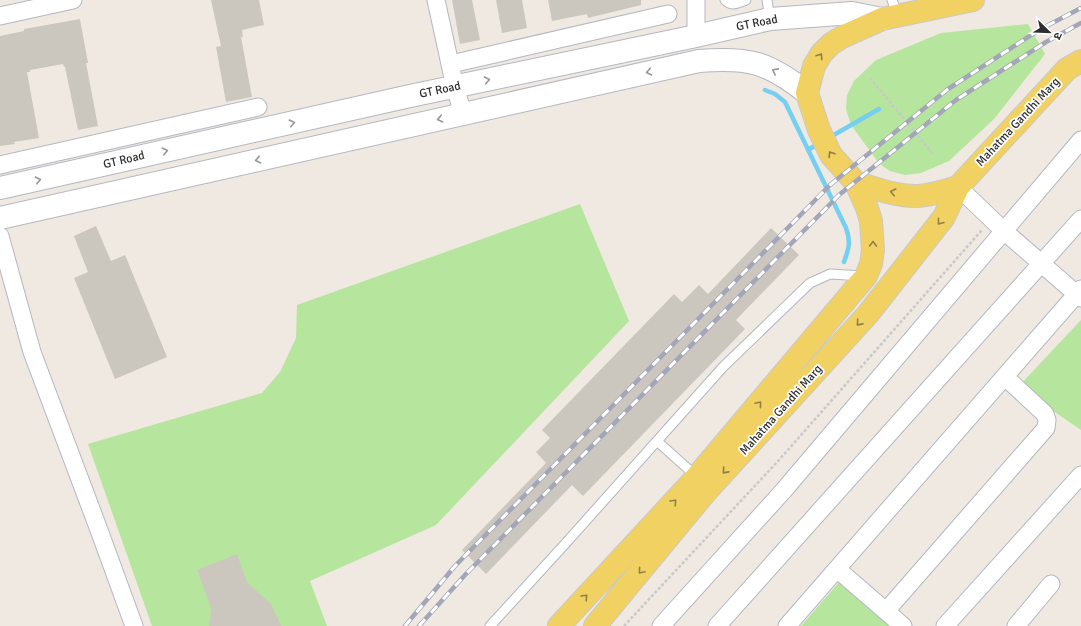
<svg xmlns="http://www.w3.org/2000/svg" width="1081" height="626" font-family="Signika,'Noto Sans Devanagari',sans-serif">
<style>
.green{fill:#b6e59e}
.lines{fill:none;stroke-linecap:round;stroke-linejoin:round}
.stream{stroke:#75cff0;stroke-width:4.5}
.building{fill:#cbc7bf}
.lane-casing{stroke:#b4b7c1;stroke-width:11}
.street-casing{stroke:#b4b7c1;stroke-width:19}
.secondary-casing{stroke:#b4b7c1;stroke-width:24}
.primary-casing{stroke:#c9c9c9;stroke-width:24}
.path{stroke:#c9c9c9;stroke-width:2.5;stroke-dasharray:3 2;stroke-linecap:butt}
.lane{stroke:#fff;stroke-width:9}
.street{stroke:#fff;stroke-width:17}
.secondary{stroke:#fff;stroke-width:22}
.primary{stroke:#f2d163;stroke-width:22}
.rail-casing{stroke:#a3a6b8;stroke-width:4.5}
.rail{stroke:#fff;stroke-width:3;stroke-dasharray:9;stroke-linecap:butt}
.oneway{stroke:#908048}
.oneway2{stroke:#969696}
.labels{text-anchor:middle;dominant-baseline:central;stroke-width:3.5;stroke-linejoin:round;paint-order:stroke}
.street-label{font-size:12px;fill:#2e2e2e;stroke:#fff}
</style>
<rect width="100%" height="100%" fill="#efe9e1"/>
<path class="green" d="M1028,24l17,30 -51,65 -45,42 -28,12 -16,2 -15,-4 -6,-4 -6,-5 -27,-37 -5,-16 1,-14 7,-14 22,-21 65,-27z
M580,204l49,117 -193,204 -126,56 17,45h-175l-64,-182 174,-51 18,-21 16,-34 1,-33z
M1081,320v110l-63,-43z
M841,580l56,46h-96z"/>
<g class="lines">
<path class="stream" d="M765,90l10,4 10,8 61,126c5,14 3,20 -2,34
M832,136l47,-27
M808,150l8,-5"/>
</g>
<path class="building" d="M211,0h48l5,25 -22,5 1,7h-2l11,60 -26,5 -10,-55 5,-1z
M452,0h20l8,40 -20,4z
M496,0h26l5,28 -25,5z
M548,0h93v5l-53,13 -1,-4 -35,7z
M80,19l8,44h-2l12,63 -20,4 -13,-63h-1l-1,-3 -33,6v2h-3l12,66 -25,4 1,2 -15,2v-110l24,-5v-2z
M96,226l15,35 14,-6 42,102 -52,22 -41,-101 14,-6 -14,-36z
M771,228l28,27 -63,65 9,9 -162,167 -11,-11 -86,89 -24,-24 84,-87 -10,-11 14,-14 -8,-8 132,-136 8,8 17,-17 9,9z
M237,554l10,28 24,22 10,22h-72l2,-18 -14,-38z"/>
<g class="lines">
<g class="lane-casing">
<path id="lane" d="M725,0c6,7 13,3 21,0
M767,0l3,19
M892,0l6,15
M657,441l40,36
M490,626l75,-82 158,-177 87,-84 20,-9 33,2"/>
</g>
<g class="street-casing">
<path id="street" d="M436,0l19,87 8,27
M696,0v36
M0,16l73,-16
M451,64l217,-50
M0,165l258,-58
M958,187l46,44 77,67
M0,236l32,116 67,178 35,96
M837,569l66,57
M886,611l160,-183 1,-8 -2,-6 -40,-37
M661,626l123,-136 297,-350
M717,626l364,-407
M787,626l294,-337
M945,626l136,-151
M1016,626l35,-42"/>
</g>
<g class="secondary-casing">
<path id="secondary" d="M0,188l410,-92 286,-60 74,-17 82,-6 30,6
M0,218l699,-157c50,-4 69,1 108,32"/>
</g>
<g class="primary-casing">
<path id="primary" d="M856,183c20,5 41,14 62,13 14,-1 27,-5 40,-9
M559,626l135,-146 172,-204 5,-12 2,-14 -2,-29 -4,-13 -11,-25 -25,-28 -12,-25 -12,-37 7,-27 8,-13 9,-9 11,-7 40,-18 91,-19
M595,626l109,-132 164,-180 76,-97 14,-30 109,-118 14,-8"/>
</g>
<path class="path" d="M870,78l63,76
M624,626l155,-166 203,-230"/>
<use href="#lane" class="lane"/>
<use href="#street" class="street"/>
<use href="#secondary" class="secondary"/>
<use href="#primary" class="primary"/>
<g class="rail-casing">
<path id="rail" d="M405,626l50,-60 375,-381 118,-96 91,-59 42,-22
M419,626l46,-51 374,-380 117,-95 90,-58 35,-19"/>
</g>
<use href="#rail" class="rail"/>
</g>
<defs><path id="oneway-chevron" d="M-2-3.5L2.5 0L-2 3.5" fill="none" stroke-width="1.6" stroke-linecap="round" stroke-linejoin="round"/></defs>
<g class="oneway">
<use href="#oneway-chevron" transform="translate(820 56) rotate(-56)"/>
<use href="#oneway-chevron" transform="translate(831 154) rotate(-122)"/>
<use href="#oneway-chevron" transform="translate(893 192) rotate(-168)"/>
<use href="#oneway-chevron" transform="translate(940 222) rotate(127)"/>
<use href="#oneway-chevron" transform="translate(873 244) rotate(-89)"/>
<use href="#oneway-chevron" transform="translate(859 323) rotate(132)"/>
<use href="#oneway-chevron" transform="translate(759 404) rotate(-50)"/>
<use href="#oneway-chevron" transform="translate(725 471) rotate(132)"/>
<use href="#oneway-chevron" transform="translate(674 502) rotate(-47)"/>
<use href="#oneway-chevron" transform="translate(641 571) rotate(130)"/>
<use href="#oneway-chevron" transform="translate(585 597) rotate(-47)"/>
</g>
<g class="oneway2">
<use href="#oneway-chevron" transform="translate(775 71) rotate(-152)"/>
<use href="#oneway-chevron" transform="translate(649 72) rotate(167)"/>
<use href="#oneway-chevron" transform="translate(487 80) rotate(-12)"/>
<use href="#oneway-chevron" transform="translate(440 119) rotate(167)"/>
<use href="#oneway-chevron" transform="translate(292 123) rotate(-13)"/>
<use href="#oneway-chevron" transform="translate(165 151) rotate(-13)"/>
<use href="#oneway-chevron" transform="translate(258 160) rotate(167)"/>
<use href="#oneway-chevron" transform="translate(38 180) rotate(-13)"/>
</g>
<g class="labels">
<g class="street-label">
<text transform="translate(757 23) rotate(-11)">GT Road</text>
<text transform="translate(440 90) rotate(-12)">GT Road</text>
<text transform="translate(1018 122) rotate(-47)">Mahatma Gandhi Marg</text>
<text transform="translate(124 160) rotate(-13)">GT Road</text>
<text transform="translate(781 410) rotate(-48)">Mahatma Gandhi Marg</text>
</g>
</g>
<g transform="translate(1049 32) rotate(113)" stroke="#ffffff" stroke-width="3" paint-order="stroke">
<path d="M0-3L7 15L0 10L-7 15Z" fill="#2e2e2e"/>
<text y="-6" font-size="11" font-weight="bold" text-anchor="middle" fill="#2e2e2e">उ</text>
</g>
</svg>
